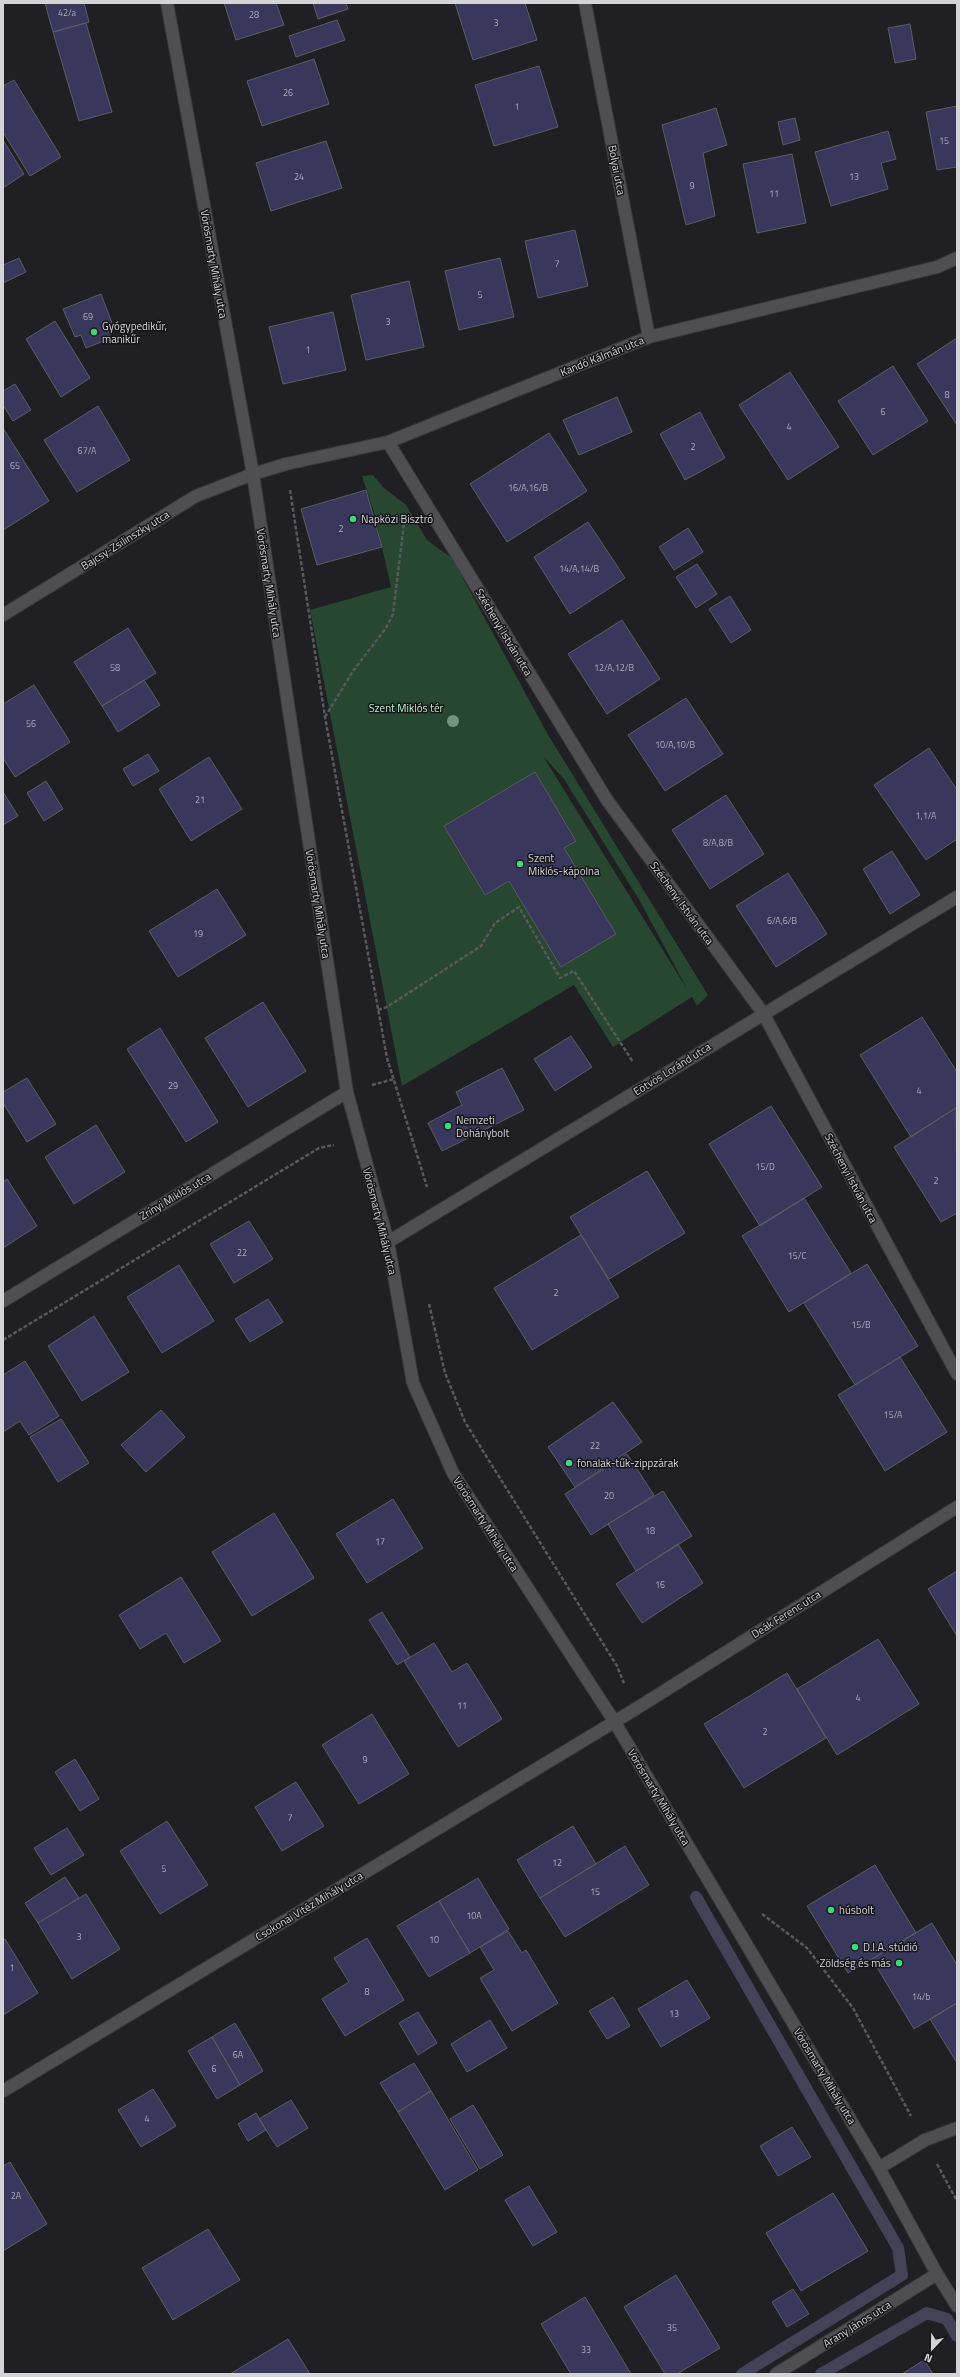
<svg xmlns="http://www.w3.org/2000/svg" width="960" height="2377" font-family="'Titillium Web',sans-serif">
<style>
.green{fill:#284731;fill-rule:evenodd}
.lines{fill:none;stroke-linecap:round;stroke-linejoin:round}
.stream{stroke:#444257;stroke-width:12}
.building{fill:#39375c;stroke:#5d5d63}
.minor-casing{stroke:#3a3a3d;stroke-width:14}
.path{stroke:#58585d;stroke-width:2.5;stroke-dasharray:4 2;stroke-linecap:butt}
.minor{stroke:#4e4e53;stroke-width:12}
.tree{fill:#71957d}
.poi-dot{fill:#3ed77d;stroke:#16161b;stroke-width:1.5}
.labels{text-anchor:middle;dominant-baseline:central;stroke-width:3;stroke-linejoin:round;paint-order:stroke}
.number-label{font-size:9px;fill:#adadb8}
.street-label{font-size:11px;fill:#d4d4d7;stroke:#16161b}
.poi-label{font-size:11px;fill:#d4d4d7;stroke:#16161b;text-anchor:start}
.park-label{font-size:11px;fill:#b4f6c6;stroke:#16161b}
</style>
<rect width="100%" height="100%" fill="#1f1f24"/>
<path class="green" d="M373,475l10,12 23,18 21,35 25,18 95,175 161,262 -11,11 -5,-9 -79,50 -39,-62 -172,101 -92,-476 81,-23 -17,-75 -12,-36zM543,756l21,23 76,122 47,88z"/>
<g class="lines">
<path class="stream" d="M696,1897l202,351 4,27 -160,99
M821,2374l106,-61 20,6 10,17"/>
</g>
<path class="building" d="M45,3h39l5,19 -36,10z
M224,3h52l8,22 -48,15z
M313,3h33l2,6 -30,10z
M455,3h70l12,37 -64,20z
M337,20l8,20 -49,17 -7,-21z
M86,23l26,89 -33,9 -26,-89z
M910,24l6,35 -21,4 -7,-35z
M314,59l15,45 -67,22 -15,-45z
M539,66l19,61 -64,19 -19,-61z
M14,80l47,77 -31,19 -27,-44v-46z
M957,106v61l-20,3 -11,-58z
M716,108l11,37 -24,8 12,63 -29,9 -24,-100z
M795,118l5,22 -17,5 -5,-23z
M888,131l8,28 -15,4 7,26 -57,17 -16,-54z
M3,140l21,34 -21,14z
M326,141l16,47 -71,23 -15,-48z
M792,154l14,69 -49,10 -14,-69z
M575,230l13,56 -50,12 -13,-57z
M19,258l7,14 -23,11v-18z
M500,258l14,59 -55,13 -14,-59z
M409,281l15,66 -58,13 -15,-65z
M101,294l11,29 -6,2 5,13 -25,10 -5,-13 -6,2 -12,-28z
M333,312l13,58 -63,14 -14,-57z
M55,321l35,57 -29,19 -35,-58z
M957,338v87l-40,-61z
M893,366l35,55 -55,34 -35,-54z
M790,372l49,75 -51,33 -49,-75z
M15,384l16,26 -18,11 -10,-16v-14z
M617,397l15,35 -53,23 -16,-35z
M98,406l32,54 -53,32 -33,-52z
M700,412l25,46 -40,22 -25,-46z
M3,428l46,73 -46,29z
M549,433l38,58 -80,51 -37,-58z
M366,490l16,57 -65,18 -16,-56z
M588,522l37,56 -55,36 -36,-57z
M688,528l15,24 -29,18 -15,-23z
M697,564l20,30 -21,14 -20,-31z
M730,596l21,34 -20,13 -22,-34z
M622,620l38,59 -53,35 -39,-60z
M128,628l28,45 -54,33 -28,-44z
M144,680l16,25 -42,27 -16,-26z
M34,685l36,57 -55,35 -12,-19v-54z
M686,698l37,56 -58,37 -37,-56z
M929,748l28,42v49l-31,21 -52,-75z
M148,754l11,17 -26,15 -10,-17z
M209,757l33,52 -51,32 -32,-52z
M535,772l41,69 -12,7 52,86 -55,33 -52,-86 -24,14 -41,-69z
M46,781l17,28 -19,12 -17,-28z
M3,792l15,24 -15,9z
M726,795l38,59 -54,35 -38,-59z
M892,851l28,44 -30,19 -27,-45z
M788,873l39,61 -51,33 -40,-61z
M217,889l29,46 -68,42 -29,-46z
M263,1002l43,69 -58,36 -43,-69z
M922,1017l35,55v35l-46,30 -51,-82z
M160,1028l58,94 -32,20 -59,-93z
M571,1036l21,31 -37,24 -21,-32z
M502,1068l22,42 -82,41 -14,-28 34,-18 -6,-13z
M27,1078l29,46 -29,18 -24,-39v-11z
M771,1106l51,81 -62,39 -51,-82z
M956,1108l1,105 -16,9 -47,-75z
M96,1125l29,47 -51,32 -29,-47z
M647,1171l38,62 -76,46 -39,-62z
M7,1179l30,47 -34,22v-66z
M804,1198l47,75 -62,39 -47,-76z
M249,1221l24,38 -39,24 -24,-39z
M581,1235l38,62 -87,53 -38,-62z
M867,1264l51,82 -63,39 -51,-82z
M179,1265l35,56 -52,32 -35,-56z
M268,1299l15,23 -33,20 -15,-23z
M94,1316l35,56 -47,29 -34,-55z
M900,1357l47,75 -62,39 -47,-76z
M25,1361l34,55 -30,19 -9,-14 -17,11v-57z
M613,1402l29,40 -67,45 -27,-40z
M161,1410l24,27 -39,35 -25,-27z
M61,1419l28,44 -31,19 -28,-45z
M627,1454l27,41 -63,40 -26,-41z
M663,1491l29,45 -56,35 -28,-47z
M393,1499l30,49 -56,35 -31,-49z
M274,1513l40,65 -62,38 -40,-64z
M678,1544l25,39 -61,40 -26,-39z
M957,1571v65l-29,-47z
M181,1577l40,64 -37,22 -18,-30 -26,16 -21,-34z
M382,1612l28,45 -13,8 -28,-45z
M878,1639l41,65 -82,51 -40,-66z
M434,1643l18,29 15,-9 35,56 -44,28 -54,-86z
M787,1673l39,65 -82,50 -40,-64z
M372,1714l37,60 -50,30 -37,-59z
M75,1759l24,40 -19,12 -25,-39z
M296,1782l28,44 -42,25 -27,-44z
M167,1821l41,64 -48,29 -40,-63z
M573,1826l23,38 -56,34 -23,-38z
M67,1828l17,27 -33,20 -17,-27z
M625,1846l24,39 -84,52 -25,-39z
M875,1865l41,68 -68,40 -41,-67z
M65,1877l14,21 -41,25 -13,-20z
M478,1878l31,51 -39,24 -31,-52z
M86,1894l34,55 -48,30 -34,-56z
M439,1901l31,52 -41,24 -32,-51z
M932,1923l25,42v38l-43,26 -42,-70z
M508,1931l14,22 4,-3 32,53 -46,28 -32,-53 14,-8 -14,-23z
M367,1938l37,62 -59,36 -23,-37 27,-17 -15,-24z
M5,1939l33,54 -35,22v-75z
M687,1980l23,38 -49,29 -23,-38z
M613,1997l17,29 -23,13 -18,-28z
M957,2003v60l-27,-44z
M418,2012l19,31 -19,12 -19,-32z
M490,2020l17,28 -40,24 -16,-28z
M235,2023l28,48 -23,14 -28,-48z
M212,2037l28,48 -23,14 -29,-48z
M414,2063l17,28 -33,21 -18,-29z
M153,2089l23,37 -35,21 -23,-37z
M431,2091l47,79 -33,20 -47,-78z
M291,2100l17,28 -31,19 -18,-28z
M473,2105l30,50 -23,14 -30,-50z
M256,2113l10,17 -18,11 -10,-17z
M792,2127l19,30 -33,19 -18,-30z
M10,2162l37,62 -44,27v-85z
M529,2186l28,46 -24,14 -28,-46z
M833,2193l35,58 -67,40 -35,-58z
M208,2229l32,51 -67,40 -31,-52z
M676,2275l44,73 -43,26h-12l-41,-67z
M793,2289l16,25 -22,13 -15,-25z
M585,2297l46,77h-60l-30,-50z
M288,2339l22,35h-80z
M924,2360l9,14h-31z"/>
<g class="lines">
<g class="minor-casing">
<path id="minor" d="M167,3l86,471 94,618 41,150 25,141 40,90 161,248 265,447 58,106 20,32
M585,3l64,334
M388,442l219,358 156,213 194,361
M3,615l193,-119 57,-22 33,-10 102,-22 261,-105 288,-70 20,-9
M388,1242l569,-345
M3,1301l344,-209
M3,2091l631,-381 323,-203
M879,2168l46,-28 32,-12
M776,2374l161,-100"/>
</g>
<path class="path" d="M290,490l35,227 62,341 40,129
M325,717l28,-46 33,-43 7,-14 11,-91
M378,1010l9,-3 94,-61 14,-23 24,-16 41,71 14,-7 59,91
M372,1085l22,-6
M429,1304l16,69 20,49 152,244 7,17
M3,1340l316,-192 15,-3
M762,1914l45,34 46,60 58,108
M937,2164l20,37"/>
<use href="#minor" class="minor"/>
</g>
<circle class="tree" cx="453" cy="721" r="6"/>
<g class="poi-dot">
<circle cx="94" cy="332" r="4"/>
<circle cx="353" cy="519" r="4"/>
<circle cx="520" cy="864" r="4"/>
<circle cx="448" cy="1126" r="4"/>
<circle cx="569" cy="1463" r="4"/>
<circle cx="831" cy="1910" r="4"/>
<circle cx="855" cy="1947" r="4"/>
<circle cx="899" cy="1963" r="4"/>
</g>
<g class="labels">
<g class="number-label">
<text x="67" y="12">42/a</text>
<text x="254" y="14">28</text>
<text x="496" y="22">3</text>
<text x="288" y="92">26</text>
<text x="517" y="106">1</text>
<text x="944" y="140">15</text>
<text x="299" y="176">24</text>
<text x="854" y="176">13</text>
<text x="692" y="185">9</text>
<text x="774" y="193">11</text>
<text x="557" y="263">7</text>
<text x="480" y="294">5</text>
<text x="88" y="316">69</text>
<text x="388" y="321">3</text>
<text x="308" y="349">1</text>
<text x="947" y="394">8</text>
<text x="883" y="411">6</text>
<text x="789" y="426">4</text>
<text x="693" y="446">2</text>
<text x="87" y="450">67/A</text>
<text x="15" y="465">65</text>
<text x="528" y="487">16/A,16/B</text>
<text x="341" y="528">2</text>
<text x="579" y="568">14/A,14/B</text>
<text x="115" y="667">58</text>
<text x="614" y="667">12/A,12/B</text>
<text x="31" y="723">56</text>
<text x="675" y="744">10/A,10/B</text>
<text x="200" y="799">21</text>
<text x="926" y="815">1,1/A</text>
<text x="718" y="842">8/A,8/B</text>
<text x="782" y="920">6/A,6/B</text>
<text x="198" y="933">19</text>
<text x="173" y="1085">29</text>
<text x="919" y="1090">4</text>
<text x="765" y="1166">15/D</text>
<text x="936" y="1180">2</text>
<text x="242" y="1252">22</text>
<text x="797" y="1255">15/C</text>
<text x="556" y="1292">2</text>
<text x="861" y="1324">15/B</text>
<text x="893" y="1414">15/A</text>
<text x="595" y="1445">22</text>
<text x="609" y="1495">20</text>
<text x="650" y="1530">18</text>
<text x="380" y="1541">17</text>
<text x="660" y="1584">16</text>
<text x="858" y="1697">4</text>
<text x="462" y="1705">11</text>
<text x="765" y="1731">2</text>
<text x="365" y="1759">9</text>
<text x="290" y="1817">7</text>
<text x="557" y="1862">12</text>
<text x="164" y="1868">5</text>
<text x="595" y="1891">15</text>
<text x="474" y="1915">10A</text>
<text x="79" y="1936">3</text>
<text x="434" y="1939">10</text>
<text x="12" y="1967">1</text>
<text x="367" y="1991">8</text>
<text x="921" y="1996">14/b</text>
<text x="674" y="2013">13</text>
<text x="238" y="2054">6A</text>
<text x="214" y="2068">6</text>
<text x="147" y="2118">4</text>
<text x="16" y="2195">2A</text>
<text x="672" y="2327">35</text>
<text x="586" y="2349">33</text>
</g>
<g class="street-label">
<text transform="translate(617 170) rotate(79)">Bolyai utca</text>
<text transform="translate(214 264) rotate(80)">Vörösmarty Mihály utca</text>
<text transform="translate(602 356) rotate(-22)">Kandó Kálmán utca</text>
<text transform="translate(125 540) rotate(-32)">Bajcsy-Zsilinszky utca</text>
<text transform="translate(269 583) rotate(81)">Vörösmarty Mihály utca</text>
<text transform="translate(504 632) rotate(59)">Széchenyi István utca</text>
<text transform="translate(682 903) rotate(54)">Széchenyi István utca</text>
<text transform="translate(318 904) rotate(81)">Vörösmarty Mihály utca</text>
<text transform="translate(672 1069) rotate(-32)">Eötvös Loránd utca</text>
<text transform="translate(851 1178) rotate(62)">Széchenyi István utca</text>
<text transform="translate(175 1196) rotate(-31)">Zrínyi Miklós utca</text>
<text transform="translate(380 1221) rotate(76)">Vörösmarty Mihály utca</text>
<text transform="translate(486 1524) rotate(57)">Vörösmarty Mihály utca</text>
<text transform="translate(786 1614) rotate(-32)">Deák Ferenc utca</text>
<text transform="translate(659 1797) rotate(59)">Vörösmarty Mihály utca</text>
<text transform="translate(309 1906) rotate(-31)">Csokonai Vitéz Mihály utca</text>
<text transform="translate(825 2076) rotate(59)">Vörösmarty Mihály utca</text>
<text transform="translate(857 2324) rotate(-32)">Arany János utca</text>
</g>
<g class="poi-label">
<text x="102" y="326">Gyógypedikűr,<tspan x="102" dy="13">manikűr</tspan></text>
<text x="361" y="519">Napközi Bisztró</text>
<text x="528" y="858">Szent<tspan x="528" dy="13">Miklós-kápolna</tspan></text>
<text x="456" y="1120">Nemzeti<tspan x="456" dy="13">Dohánybolt</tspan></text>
<text x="577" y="1463">fonalak-tűk-zippzárak</text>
<text x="839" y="1910">húsbolt</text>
<text x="863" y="1947">D.I.A. stúdió</text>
<text x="891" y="1963" text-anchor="end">Zöldség és más</text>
</g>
<g class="park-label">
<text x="406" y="708">Szent Miklós tér</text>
</g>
</g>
<rect width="960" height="2377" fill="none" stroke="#d4d4d7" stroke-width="8"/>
<g transform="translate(932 2349) rotate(202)" stroke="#16161b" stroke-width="3" paint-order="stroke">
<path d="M0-3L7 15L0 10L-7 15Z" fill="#d4d4d7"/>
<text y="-6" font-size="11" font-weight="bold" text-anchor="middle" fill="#d4d4d7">N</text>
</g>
</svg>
